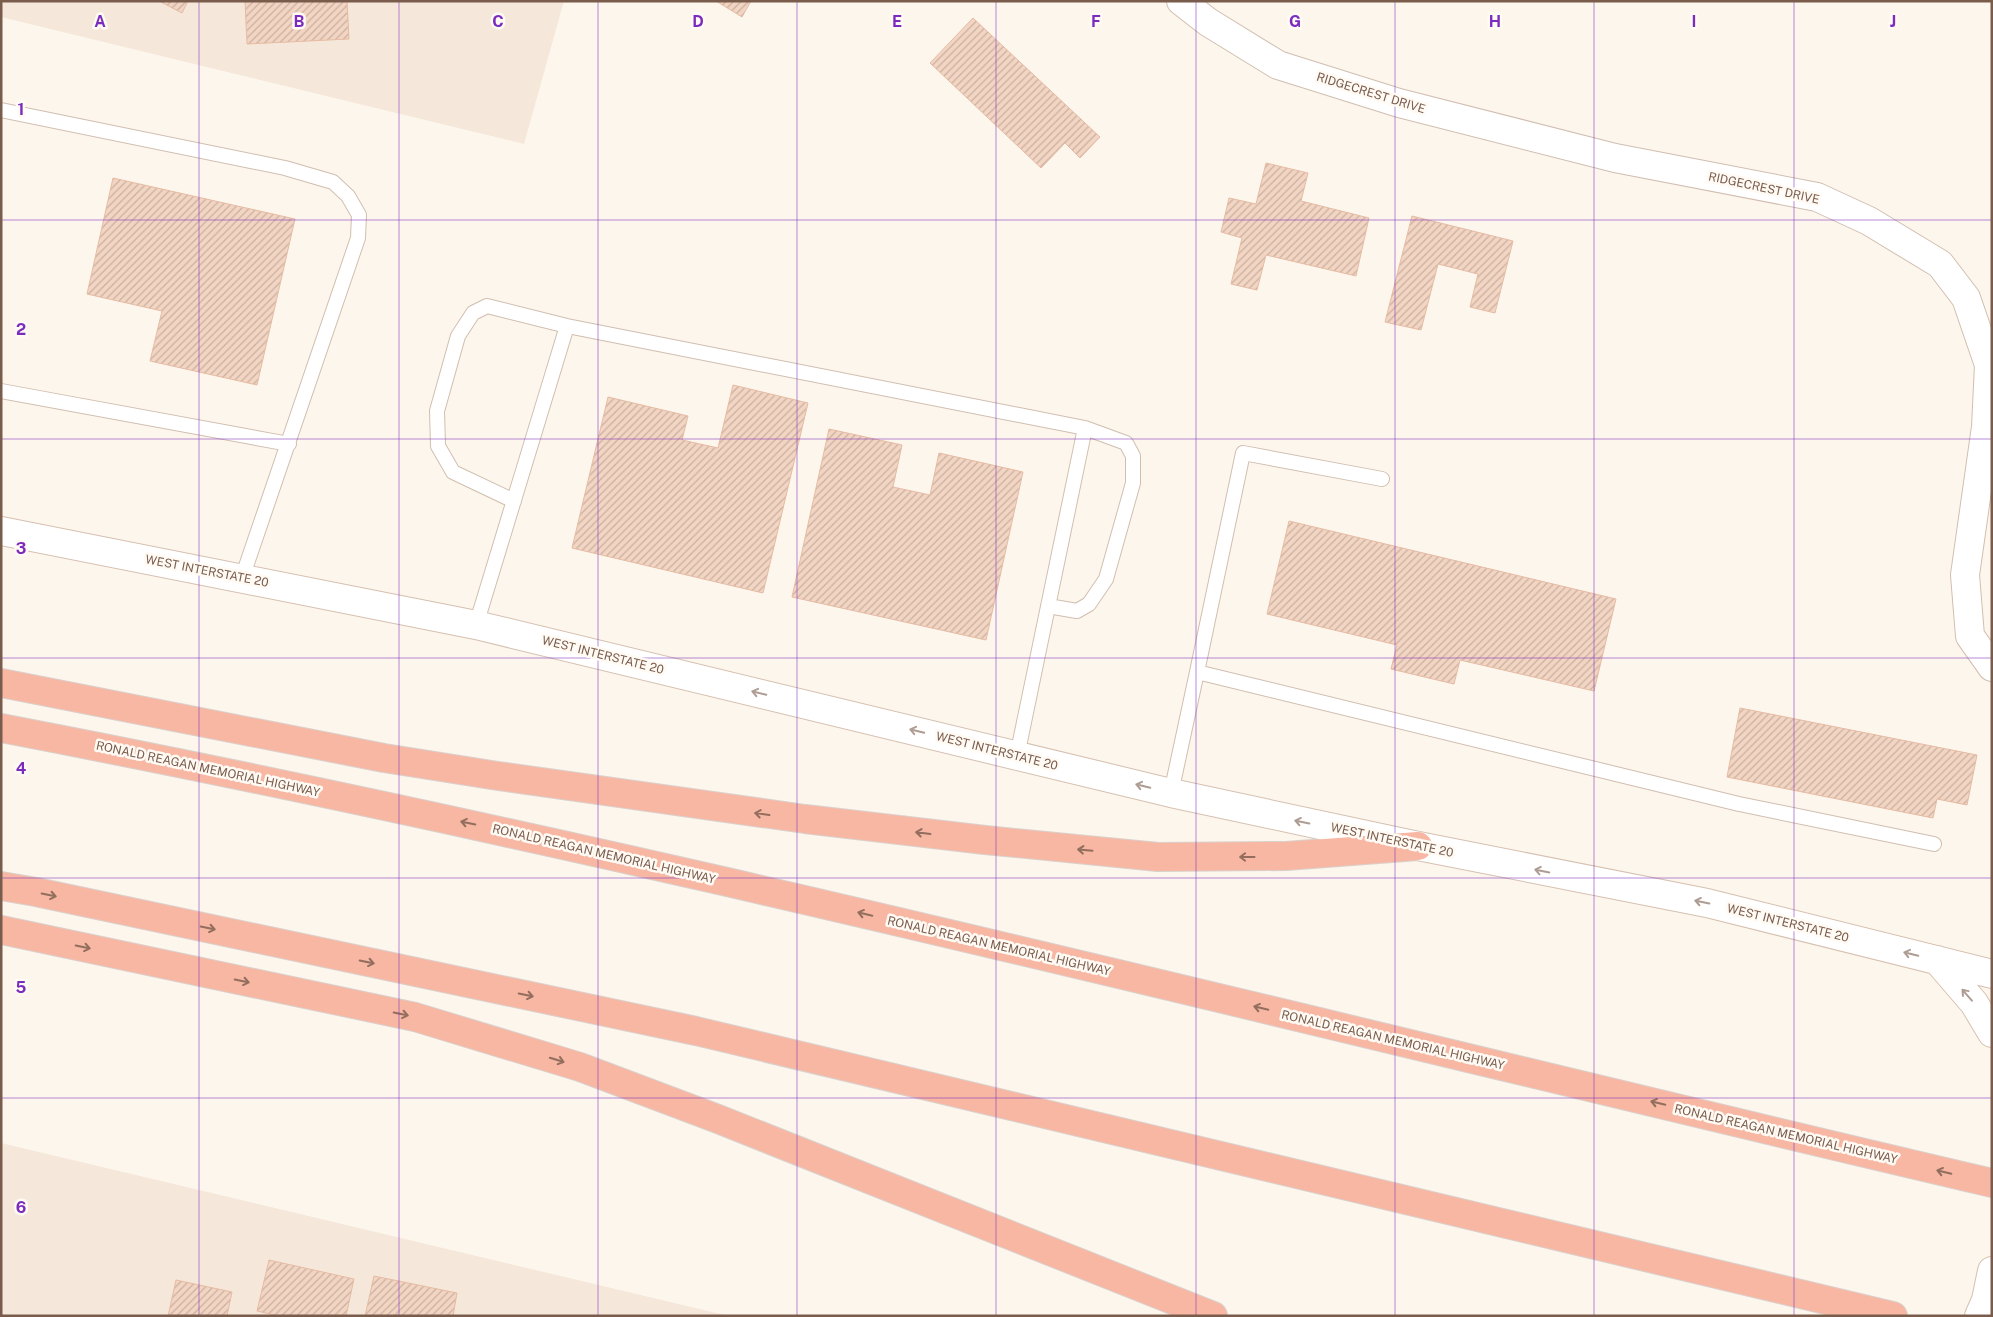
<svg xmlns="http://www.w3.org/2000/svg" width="1993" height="1317" font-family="'Public Sans',sans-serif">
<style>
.residential{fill:#f5e8da}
.building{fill:url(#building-hatch);stroke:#e6bba3}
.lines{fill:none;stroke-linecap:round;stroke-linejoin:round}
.lane-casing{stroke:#d1beb0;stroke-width:16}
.street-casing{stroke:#d1beb0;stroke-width:30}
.secondary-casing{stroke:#d6c0b0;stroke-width:30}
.highway-casing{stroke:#dad1cd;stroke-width:30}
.lane{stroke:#fff;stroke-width:14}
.street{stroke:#fff;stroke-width:28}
.secondary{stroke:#fff;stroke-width:28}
.highway{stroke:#f7b7a3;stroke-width:28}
.oneway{stroke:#af9d94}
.oneway2{stroke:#936e5e}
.grid{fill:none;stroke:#7b2cbf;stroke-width:1;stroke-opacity:0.55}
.labels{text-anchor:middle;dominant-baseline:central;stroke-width:5;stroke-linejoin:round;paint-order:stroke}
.street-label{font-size:12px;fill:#7a5c4d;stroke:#fffaf3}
.grid-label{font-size:16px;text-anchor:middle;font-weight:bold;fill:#7b2cbf;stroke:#fffaf3;stroke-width:5;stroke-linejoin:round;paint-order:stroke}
</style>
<defs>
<pattern id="building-hatch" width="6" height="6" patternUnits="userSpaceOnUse" patternTransform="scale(1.25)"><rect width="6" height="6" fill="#f3d5c3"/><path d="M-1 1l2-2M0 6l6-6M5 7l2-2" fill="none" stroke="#cab0a1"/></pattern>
</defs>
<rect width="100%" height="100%" fill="#fdf6ec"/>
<path class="residential" d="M1,1h563l-40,143 -523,-127z
M1,1143l728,173h-728z"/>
<path class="building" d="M159,1h29l-6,12z
M245,1h102l2,38 -102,5z
M716,1h35l-9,16z
M973,18l127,119 -20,21 -15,-15 -24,25 -111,-105z
M1266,163l42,10 -7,28 68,17 -13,58 -90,-21 -9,35 -26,-6 11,-46 -21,-6 8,-34 27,6z
M113,178l182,41 -38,166 -107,-24 12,-50 -75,-17z
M1412,216l101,25 -18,72 -25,-6 8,-33 -40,-10 -17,66 -36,-8z
M733,385l75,18 -45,190 -191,-45 36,-151 80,19 -6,24 36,8z
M829,429l73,16 -9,42 37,8 9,-42 84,19 -37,168 -194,-43z
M1289,521l327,78 -22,92 -134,-31 -6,24 -63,-15 6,-24 -130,-31z
M1740,708l237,47 -10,50 -30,-6 -4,19 -206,-41z
M269,1260l85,19 -8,37h-67l-22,-5z
M374,1276l83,17 -4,23h-88z
M176,1280l56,12 -5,24h-59z"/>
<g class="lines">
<g class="lane-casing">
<path id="lane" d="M1,110l284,58 48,14 15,14 11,19 -1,23 -116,340
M1,391l288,53
M514,501l-61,-29 -15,-26 -1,-35 21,-75 15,-23 14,-7 80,20
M1048,606l29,5 12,-7 17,-25 27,-96v-27l-7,-13 -41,-15
M476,625l91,-299 518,102 -68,328
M1197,672l46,-219 139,26
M1171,793l26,-121 542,132 195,40"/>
</g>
<g class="street-casing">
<path id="street" d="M1181,1l27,21 70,43 121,38 216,55 202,39 52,24 71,43 26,34 23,67 -3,62 -21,148 5,61 22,31"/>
</g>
<g class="secondary-casing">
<path id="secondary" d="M1,531l475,94 695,168 247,53 289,57 285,71
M1937,960l37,43 18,30
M1979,1316l7,-16 6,-29"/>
</g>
<g class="highway-casing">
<path id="highway" d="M1,683l383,75 114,18 307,43 180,21 173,17 128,-1 132,-10
M1,728c669,128 1328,300 1991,455
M1,886l35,6 660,139 1197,285
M1,930l414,87 165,50 138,52 495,197"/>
</g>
<use href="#lane" class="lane"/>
<use href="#street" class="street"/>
<use href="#secondary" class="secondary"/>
<use href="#highway" class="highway"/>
</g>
<defs><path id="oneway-shaft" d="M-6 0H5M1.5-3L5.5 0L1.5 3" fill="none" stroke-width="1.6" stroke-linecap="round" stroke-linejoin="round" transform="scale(1.25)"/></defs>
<g class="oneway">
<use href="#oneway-shaft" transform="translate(759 693) rotate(-166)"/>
<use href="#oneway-shaft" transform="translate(917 731) rotate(-166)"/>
<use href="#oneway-shaft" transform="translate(1143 786) rotate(-166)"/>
<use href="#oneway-shaft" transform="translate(1302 822) rotate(-168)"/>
<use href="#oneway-shaft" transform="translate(1542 871) rotate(-169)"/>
<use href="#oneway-shaft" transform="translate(1702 902) rotate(-168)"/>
<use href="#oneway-shaft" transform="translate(1911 954) rotate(-166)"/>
<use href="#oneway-shaft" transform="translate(1967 995) rotate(-131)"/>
</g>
<g class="oneway2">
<use href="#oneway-shaft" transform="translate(762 814) rotate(-172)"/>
<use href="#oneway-shaft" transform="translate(468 823) rotate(-168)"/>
<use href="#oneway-shaft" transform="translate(923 833) rotate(-173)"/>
<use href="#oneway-shaft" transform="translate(1085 850) rotate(-175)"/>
<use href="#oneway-shaft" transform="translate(1247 857) rotate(180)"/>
<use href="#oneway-shaft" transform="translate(49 895) rotate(12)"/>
<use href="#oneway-shaft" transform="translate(865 914) rotate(-167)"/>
<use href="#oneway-shaft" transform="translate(208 928) rotate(12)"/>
<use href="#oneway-shaft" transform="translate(83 947) rotate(12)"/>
<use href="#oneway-shaft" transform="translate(367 962) rotate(12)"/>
<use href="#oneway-shaft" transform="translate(242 981) rotate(12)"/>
<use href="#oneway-shaft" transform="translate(526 995) rotate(12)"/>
<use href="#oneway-shaft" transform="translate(1261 1008) rotate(-167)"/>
<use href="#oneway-shaft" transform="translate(401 1014) rotate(12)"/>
<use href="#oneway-shaft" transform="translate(557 1060) rotate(17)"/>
<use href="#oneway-shaft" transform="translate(1658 1103) rotate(-167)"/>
<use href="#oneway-shaft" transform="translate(1944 1172) rotate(-167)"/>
</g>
<path class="grid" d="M199,1v1315M399,1v1315M598,1v1315M797,1v1315M996,1v1315M1196,1v1315M1395,1v1315M1594,1v1315M1794,1v1315M1,220h1991M1,439h1991M1,658h1991M1,878h1991M1,1098h1991"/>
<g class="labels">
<g class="street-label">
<text transform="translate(1371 93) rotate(17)">RIDGECREST DRIVE</text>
<text transform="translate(1764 188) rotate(12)">RIDGECREST DRIVE</text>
<text transform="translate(207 571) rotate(11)">WEST INTERSTATE 20</text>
<text transform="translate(603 655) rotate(14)">WEST INTERSTATE 20</text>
<text transform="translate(997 751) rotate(14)">WEST INTERSTATE 20</text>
<text transform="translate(208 769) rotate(12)">RONALD REAGAN MEMORIAL HIGHWAY</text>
<text transform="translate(1392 840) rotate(12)">WEST INTERSTATE 20</text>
<text transform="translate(604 854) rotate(13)">RONALD REAGAN MEMORIAL HIGHWAY</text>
<text transform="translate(1788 923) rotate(14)">WEST INTERSTATE 20</text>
<text transform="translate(999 946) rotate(13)">RONALD REAGAN MEMORIAL HIGHWAY</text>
<text transform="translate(1393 1040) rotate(13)">RONALD REAGAN MEMORIAL HIGHWAY</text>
<text transform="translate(1786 1134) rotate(13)">RONALD REAGAN MEMORIAL HIGHWAY</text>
</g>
</g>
<g class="grid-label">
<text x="100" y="27">A</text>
<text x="299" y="27">B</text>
<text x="498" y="27">C</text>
<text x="698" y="27">D</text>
<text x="897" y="27">E</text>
<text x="1096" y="27">F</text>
<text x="1295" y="27">G</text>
<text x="1495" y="27">H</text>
<text x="1694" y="27">I</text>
<text x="1893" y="27">J</text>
<text x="21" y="115">1</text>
<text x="21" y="335">2</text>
<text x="21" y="554">3</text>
<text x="21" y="774">4</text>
<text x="21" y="993">5</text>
<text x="21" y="1213">6</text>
</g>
<rect width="1993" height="1317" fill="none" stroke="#7a5c4d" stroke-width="5"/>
</svg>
